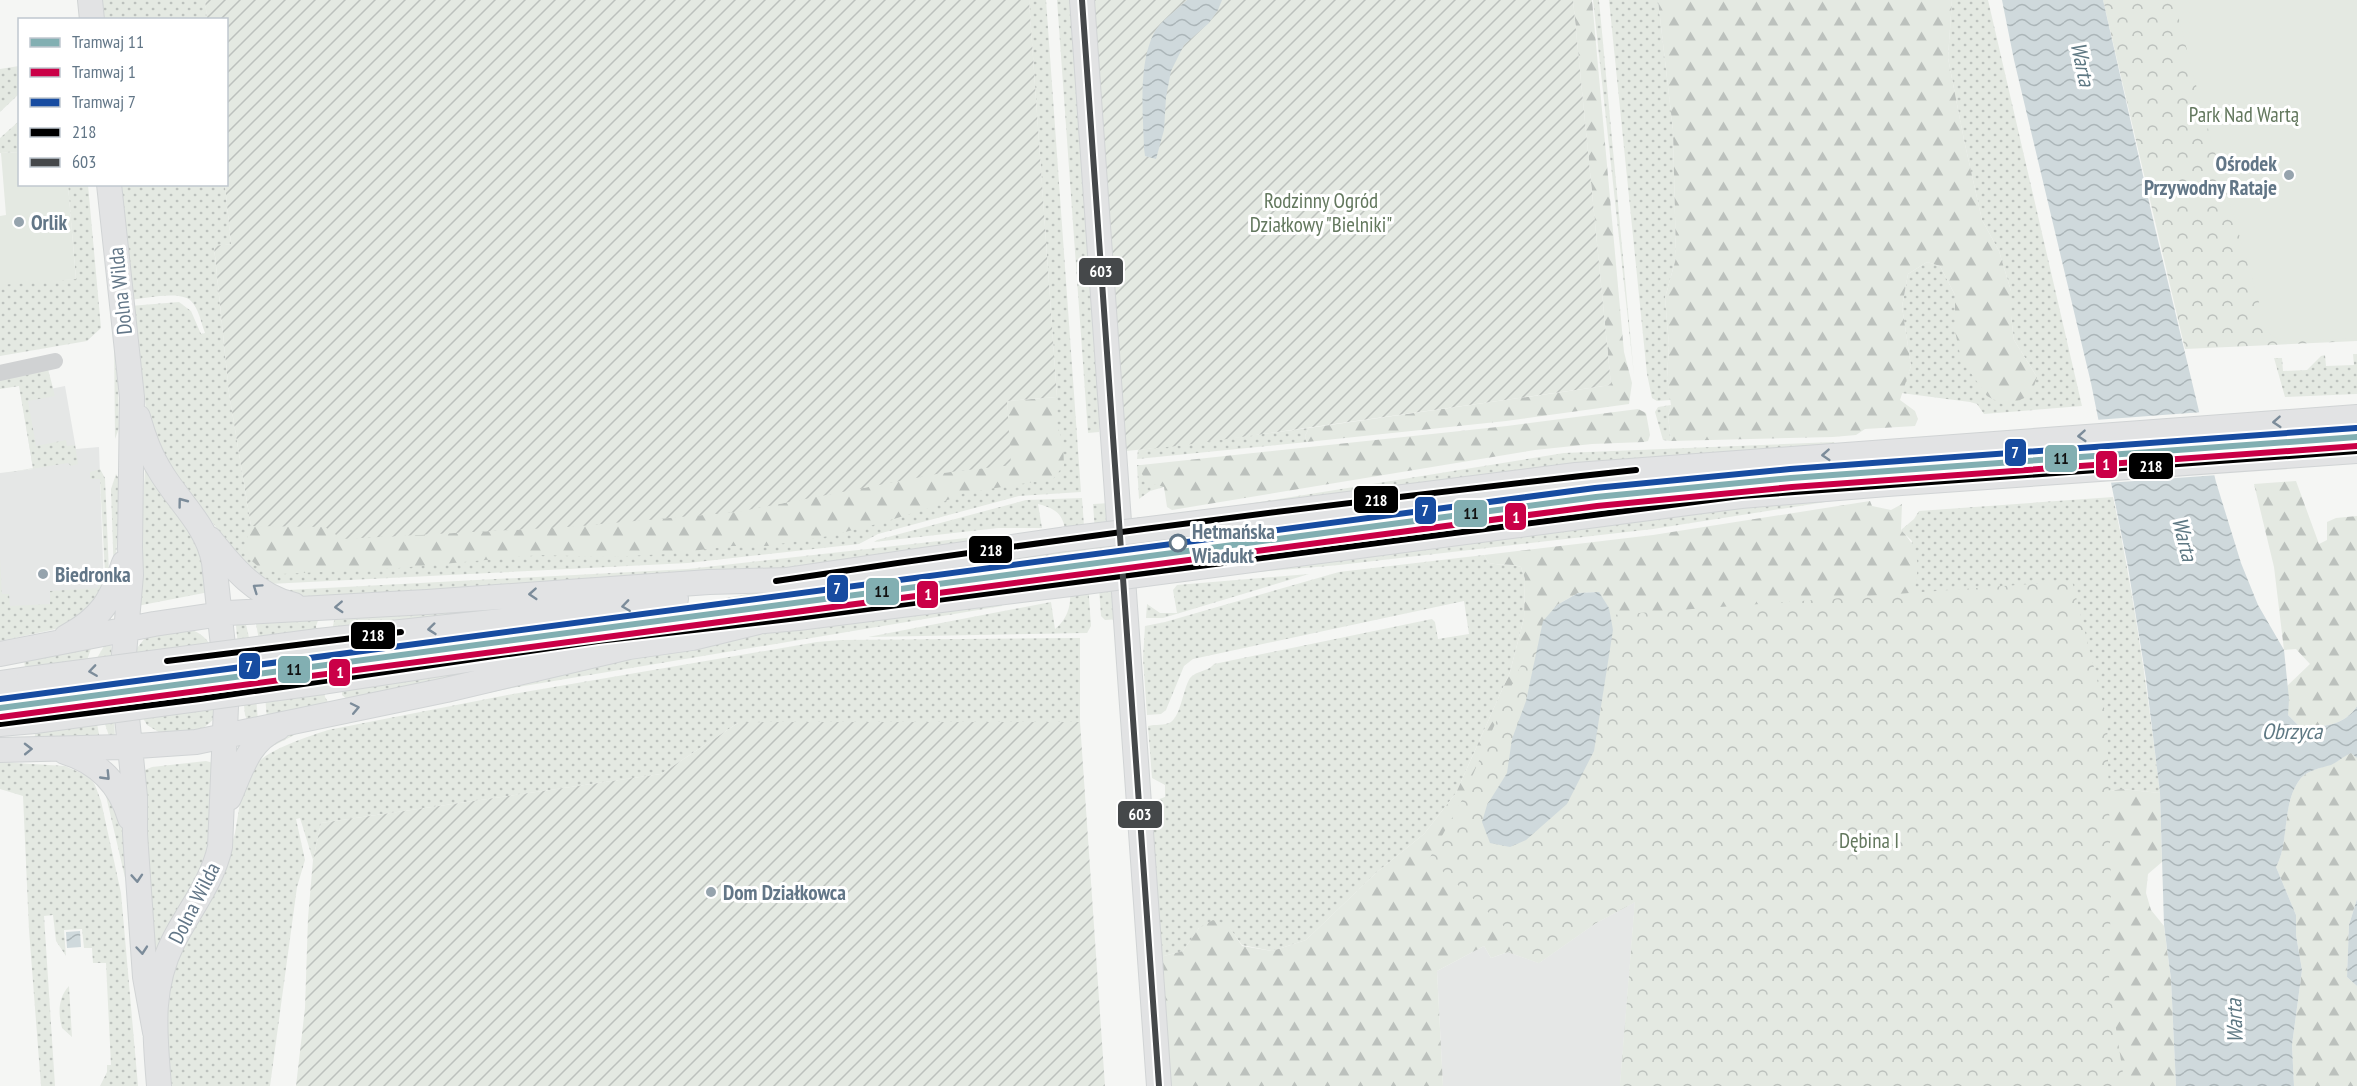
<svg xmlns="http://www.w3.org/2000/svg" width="2357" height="1086" font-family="'PT Sans Narrow',sans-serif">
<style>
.built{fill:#e5e7e6}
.grass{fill:url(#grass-dots)}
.forest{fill:url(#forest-firs);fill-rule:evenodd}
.park{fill:url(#park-crowns)}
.garden{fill:url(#garden-furrows)}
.pitch{fill:#e4e9e2}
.water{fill:url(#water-waves)}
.pier{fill:#f5f6f4}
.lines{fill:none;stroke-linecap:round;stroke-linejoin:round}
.secondary-casing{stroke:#d1d4d5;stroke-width:26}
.street{stroke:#d0d2d3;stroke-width:16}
.secondary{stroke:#e2e3e4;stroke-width:24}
.secondary-bridge-casing{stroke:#d1d4d5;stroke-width:26;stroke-linecap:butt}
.secondary-bridge{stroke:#e2e3e4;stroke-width:24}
.bus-1-casing{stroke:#fff;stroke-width:10}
.bus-2-casing{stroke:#fff;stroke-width:10}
.bus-1{stroke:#000;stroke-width:6}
.bus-2{stroke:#45484a;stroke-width:6}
.tram-1-casing{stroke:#fff;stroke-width:10}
.tram-2-casing{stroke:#fff;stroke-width:10}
.tram-3-casing{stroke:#fff;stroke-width:10}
.tram-1{stroke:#82afb2;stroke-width:6}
.tram-2{stroke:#ca0047;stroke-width:6}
.tram-3{stroke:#174ca1;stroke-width:6}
.oneway{stroke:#7c8c9a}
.poi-dot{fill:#95a3ad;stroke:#fff;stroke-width:2}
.stop-dot{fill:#fff;stroke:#627687;stroke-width:3}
.labels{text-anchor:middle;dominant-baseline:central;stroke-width:6;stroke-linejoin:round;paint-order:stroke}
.park-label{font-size:21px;fill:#63785e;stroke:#fff}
.poi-label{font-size:21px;font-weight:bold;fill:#627687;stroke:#fff;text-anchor:start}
.street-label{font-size:21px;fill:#627687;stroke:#fff}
.stop-label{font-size:21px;font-weight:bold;fill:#627687;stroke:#fff;text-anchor:start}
.water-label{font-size:22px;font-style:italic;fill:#5e7883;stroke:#fff}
.line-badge{stroke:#fff;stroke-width:2}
.badge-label{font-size:16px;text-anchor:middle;font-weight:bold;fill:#fff}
.pale-badge-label{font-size:16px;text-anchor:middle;font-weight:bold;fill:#111}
</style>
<defs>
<pattern id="grass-dots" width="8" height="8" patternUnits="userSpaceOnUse" patternTransform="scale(1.5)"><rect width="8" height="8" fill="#e4e9e2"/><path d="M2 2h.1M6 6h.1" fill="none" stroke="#bcc1bd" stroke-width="1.8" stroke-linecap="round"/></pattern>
<pattern id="forest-firs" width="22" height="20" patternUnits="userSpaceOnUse" patternTransform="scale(1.5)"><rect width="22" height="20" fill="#e4e9e2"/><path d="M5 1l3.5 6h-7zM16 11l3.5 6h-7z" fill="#bcc1bd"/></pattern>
<pattern id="park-crowns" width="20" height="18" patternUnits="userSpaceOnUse" patternTransform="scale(1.5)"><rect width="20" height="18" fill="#e4e9e2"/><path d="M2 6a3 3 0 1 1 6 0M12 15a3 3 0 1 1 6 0" fill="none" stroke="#bcc1bd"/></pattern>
<pattern id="garden-furrows" width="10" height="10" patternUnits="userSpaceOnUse" patternTransform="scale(1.5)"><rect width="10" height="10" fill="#e4e9e2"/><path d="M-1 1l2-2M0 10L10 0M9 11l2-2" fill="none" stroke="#bcc1bd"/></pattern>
<pattern id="water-waves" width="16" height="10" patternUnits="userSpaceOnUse" patternTransform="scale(1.5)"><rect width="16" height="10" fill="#cfd9dc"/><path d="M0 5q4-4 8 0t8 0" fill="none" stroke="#abb5b8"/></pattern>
</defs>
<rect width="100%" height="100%" fill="#f5f6f4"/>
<path class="built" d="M65,386l11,63 23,-2 5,145 -104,37v-156l33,-4 -12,-74z
M1635,902l-15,184h-177l-6,-115 47,-25 7,12 17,-6 31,11 57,-40z"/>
<path class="grass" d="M97,0h108l2,19h-108z
M1029,0h17l35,492 -62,4 -141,38 -19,10 -171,19 -419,21 -37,-35 -67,-91 -19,-48 -10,-93h-5l-1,-11 49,-4 12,9 10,23 4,-1c-4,-10 -6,-24 -14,-32 -11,-11 -47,-2 -62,-1l-12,-115h108l6,59 -17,3 15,146 22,133 316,1 490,-130z
M1057,0h18l28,389 -4,43 -11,1z
M1593,0h6l35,375z
M1609,0h49l15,130 3,128 -11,40 4,47 -2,33 4,22 -14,1 -5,-3 -5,-24z
M1952,0h36l94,406 -98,8 -7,-10 -7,-2 -69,-9 10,-27 -9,-59 6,-33 19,-12 13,4 15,29v36l82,46 -23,-37 -3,-24v-25l-12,-40 -17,-31 -18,-80 -16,-82z
M19,66v28l-19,18v-43z
M19,121v31l-19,1v-15z
M68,185h20l13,143 -14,13 -87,15v-74l76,-3z
M114,335h3l2,93 -4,11z
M2353,354h4v40l-72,3 -11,-39h8l1,13 24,-1 14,-14 4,-1 1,11 28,-1z
M48,369l7,27 -27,5 8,45 30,-6 1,6 8,-1 3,19 -7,2 -3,-3 -68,11 33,-6 -14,-82 -19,3v-10z
M1671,405l-3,11 3,25 -8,-1 -8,-28 3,-5z
M1309,428l-4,8 2,6 -170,17 1,-9z
M1834,442l1,2 -649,70 378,-61z
M1137,465h4v7l23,15 -14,4 -11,8z
M100,469l5,9 4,95h-4l-5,-94h-10v-7z
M145,469l51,65 13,58 -72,14z
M116,474l6,10 -8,94 -3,-89z
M1752,484l-316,42 -3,-5 223,-28z
M2113,497c21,98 35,196 47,296l-39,-4 -37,7 -211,-4 39,-251 -11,-11 13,-11 5,-8z
M1082,498l9,128 -4,7 -219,4 183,-35 4,27c18,-15 16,-32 14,-55l-138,17 -1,-3 139,-18 -1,-15 -140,18 -1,-2 140,-24c-2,-24 -2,-37 -29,-43l4,24h-44l-124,14 3,-2 149,-40z
M1838,500l-185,29 -314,36 -151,13 513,-68z
M1111,503l9,116 -15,1 -4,-4 -8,-112z
M1383,527l-2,6 -129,19 -1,-7h2v5l5,-1v-5z
M993,535h6l5,4 -257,34 -429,27 -49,-9 419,-22z
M1484,555l5,8c11,3 21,0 32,4l4,12 -1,39 -14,54 -54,121 -32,41 -47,38 -71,68 -34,11 -30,-6 -14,-19 -29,2 -16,23 -23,6 -9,-155 14,-5v-12l-13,-7 -4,-52c7,-2 17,0 23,-4 10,-7 12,-33 19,-44 7,-8 18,-6 24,-14l218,-45 3,3 3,17 31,-5 -5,-33 -271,58 -9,7 -18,44 -5,4 -14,1 -4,-57 2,-32 20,-4 174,-50z
M0,558l2,36h7l1,12 40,-2v-13l48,-3v-11h7v-2l3,2 -14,27 -33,24 -61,13z
M1309,574l-146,44h-17l1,-14 13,9h17l-4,-23 4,-5z
M879,578l1,1 -159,23 -1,-3 94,-17z
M615,597l-280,34 -2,-5 2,-10z
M1001,601l1,5 -490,82 -208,42 -29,15 -4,-3 13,-8 453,-98z
M319,618l-3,8 9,71 4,7 -62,15 -6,-69 -6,-31z
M245,620l7,31 6,70 -11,-1 -2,-5 -9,-89 1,-2z
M190,629c38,14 25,58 24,90l-14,12 -38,3 -15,-9 -10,-17 -4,-55 12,-15z
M1080,638v84l-342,1 -77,51 -340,49 -8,37 -13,-42 -4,1 9,41 -8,27 -27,199h-103l-5,-55 7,-57 57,-110 9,-31 9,-54 6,-17 7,2c11,-15 53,-28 71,-34l185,-36 304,-52 24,-2z
M107,641l4,5 4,93h-5l-5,-15 -9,-62 1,-4z
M93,643l-7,20 14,77 -66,-1 2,-8 -8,-63h-3l-1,-8z
M619,644l-271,56 -6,-5v-8z
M206,761l11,3 -6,90 -55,101 -16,-183 12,-5z
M0,762l65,4 25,11 5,8 6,16 20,92 17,193h-38l7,-14v-7h4l-5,-102h-13l-1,-15h-8l-2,-19 -18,1 2,26 -10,-15 -3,-26 -9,1 11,170h-14l-12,-156 -6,-134 -23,-7z
M103,783l19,34 5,65h-1z
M69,986l3,51 -10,-9c-4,-15 -4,-30 7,-42z"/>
<path class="forest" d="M1573,0h19l32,352 8,31 -3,21 -123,17 -199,21 -2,-6 4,-8 302,-43z
M1658,0h294l-4,58 16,82 18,80 17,31 12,40v25l3,24 23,37 -6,18 -25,11 -19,-10 -26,-37 -6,-28v-36l-15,-29 -13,-4 -19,12 -6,33 9,59 -11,34 15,11 3,8 -3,7 -50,3 -9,6 -23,2 -162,4 -3,-25 3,-11 -4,-27 2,-33 -4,-47 11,-40 -3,-128z
M1057,397l-2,21 8,25 1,22 -11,14 -89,14 -35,15 -48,15 -52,13 -62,10h-35l-64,8 -61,3 -67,-2 -141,13 -117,6 -23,-7 -11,-9 -3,-13 6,-19 74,1 18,12 224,-12 170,-15 205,-39 68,-8 -3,-64z
M1638,409l8,4 4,22 -2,6 -4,1 -52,2 -57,6 -363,60 -5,-3 -3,-20 -18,-5 -5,-10v-7l366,-39z
M2296,481l23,63 8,-4v-18l9,-4 21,-2v190c-12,20 -36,21 -56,22l-13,-13 -1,-29 23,-22 -14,-15 -12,1 -10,-83 -20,-83z
M1870,501l2,5 19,4 11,-6 -1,26c21,21 18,39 12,66l171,200 37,-7 39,4 2,69 -14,12 -2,19 5,17 13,16 7,53 5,107h-556l15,-184 -39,21 -57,40 -31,-11 -17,6 -7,-12 -47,25 6,115h-273l-10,-129 23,-6 16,-23 14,-8 15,5 14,21 30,5 34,-11 71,-68 47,-38 32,-41 54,-121 14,-54 1,-39 -4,-12c-11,-4 -21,-1 -32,-4l-5,-8 169,-20zM1599,592l-73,109 31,-96 21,-12z
M2351,752l6,6v141l-8,26 -2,52 10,9v100h-63l-2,-41 10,-75 -6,-35v-20l-20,-48c14,-25 5,-65 25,-89 7,-8 21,-10 30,-14 7,-2 13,-8 20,-12z"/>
<path class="park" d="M2103,0h254v341l-172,8z
M2072,581l35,138 4,165 -2,100 16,102h-505l15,-184 -39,21 -57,40 -31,-11 9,-14 -88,-79 32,-57 57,-131 14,-24 79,-23 1,-9z"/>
<path class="garden" d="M205,0h824l28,397 -50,4 4,64 -69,8 -205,39 -170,15 -225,12 -17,-12 -74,-1 -22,-133 -15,-147 17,-2 -6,-59 1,-1v-164l-19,-1z
M1093,0h480l38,385 -434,61 -51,5z
M766,722h314l25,364h-809l9,-78 3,-90 5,-58 8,-37 340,-49 77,-51z"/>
<path class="pitch" d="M2174,0h183v338l-75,4 -14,-9 -66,-225z
M19,152l1,32 48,1 8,94 -76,6v-69l6,-1 -5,-62z"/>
<path class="water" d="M1187,0h35l-4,10 -9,13 -25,22 -13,26 -5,26 -2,33 -8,29 -11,-3 -1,-8c-1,-35 -6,-84 10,-115 7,-13 23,-23 33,-33z
M2002,0h101l52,228 61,254 25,81 17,42 26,45 5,49 -1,16 13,13c20,-1 44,-2 56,-22v52l-6,-5c-7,3 -13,9 -20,12 -10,3 -23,5 -30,13 -20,24 -11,65 -25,89l20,48v20l6,35 -10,75 2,41h-118l-5,-107 -7,-54 -4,-132 -14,-114 -18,-112 -37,-184 -77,-323z
M1599,592l10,16 4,22 -19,121 -27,53 -41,36 -16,7 -20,-4 -8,-21 5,-17 20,-32 5,-34 14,-38 17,-80 14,-16 21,-12z
M2357,899v87l-10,-9 2,-52z
M80,931l1,16 -14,1 -1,-16z"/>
<path class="pier" d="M2203,412l15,63 -111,8 -12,-63z"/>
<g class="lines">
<g class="secondary-casing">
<path id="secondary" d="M90,0l2,20
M1082,0l77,1086
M109,184l23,213 -2,150 1,28 -7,79v33l11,110v37l10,143 10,55
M138,417c5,18 11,36 21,52 18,32 48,55 55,93l13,121 -7,164c-8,36 -31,63 -47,95 -24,48 -18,92 -14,144
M1142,530l434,-55 781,-58
M210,539c23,29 46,57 84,66
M1145,574l596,-78 146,-12 470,-33
M772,582l294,-43
M741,623l57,-5 272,-34
M66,637c36,-19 45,-37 58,-74
M318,641l221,-24 137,-18
M0,654l154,-30 74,-11 199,-11 282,-20 78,-2
M323,682l280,-43
M0,683l29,-4
M0,724l35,-3
M0,750l122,-3 74,-5 250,-52 183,-43 63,-9 66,-16
M65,752c33,10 55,32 65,66
M229,798c12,-27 19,-57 49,-70"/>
</g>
<path class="street" d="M0,373l55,-12"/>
<use href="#secondary" class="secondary"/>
<g class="secondary-bridge-casing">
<path id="secondary-bridge" d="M1066,539l76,-9
M1070,584l75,-10
M29,679l289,-38
M35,721l288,-39"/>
</g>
<use href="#secondary-bridge" class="secondary-bridge"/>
<g class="bus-1-casing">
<path id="bus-1" d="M776,581c286,-43 573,-80 860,-111
M167,661l234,-29
M0,724l200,-25 398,-58 200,-23 943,-122 616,-45"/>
</g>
<g class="bus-2-casing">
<path id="bus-2" d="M1082,0l77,1086"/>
</g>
<use href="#bus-1" class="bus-1"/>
<use href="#bus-2" class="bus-2"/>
<g class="tram-1-casing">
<path id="tram-1" d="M0,708l1596,-211 195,-19 566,-41"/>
</g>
<g class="tram-2-casing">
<path id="tram-2" d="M1,717l1596,-211 195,-19 565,-41"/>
</g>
<g class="tram-3-casing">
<path id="tram-3" d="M0,699l1595,-211 195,-19 566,-41"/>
</g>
<use href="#tram-1" class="tram-1"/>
<use href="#tram-2" class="tram-2"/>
<use href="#tram-3" class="tram-3"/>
</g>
<defs><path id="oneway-chevron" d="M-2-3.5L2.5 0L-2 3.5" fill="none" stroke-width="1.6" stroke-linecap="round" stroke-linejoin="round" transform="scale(1.5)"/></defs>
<g class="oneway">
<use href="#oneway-chevron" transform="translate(2277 422) rotate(176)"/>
<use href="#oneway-chevron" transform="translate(2082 436) rotate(176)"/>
<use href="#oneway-chevron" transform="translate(1826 455) rotate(176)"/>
<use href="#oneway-chevron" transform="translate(182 502) rotate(-127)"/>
<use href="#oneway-chevron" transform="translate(257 588) rotate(-145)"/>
<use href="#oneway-chevron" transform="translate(533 594) rotate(176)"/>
<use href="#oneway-chevron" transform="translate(626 606) rotate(172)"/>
<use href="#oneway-chevron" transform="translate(339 607) rotate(177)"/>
<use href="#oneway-chevron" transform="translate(432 629) rotate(174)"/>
<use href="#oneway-chevron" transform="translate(93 671) rotate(172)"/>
<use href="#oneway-chevron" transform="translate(355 708) rotate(-12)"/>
<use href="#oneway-chevron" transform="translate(28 749) rotate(-1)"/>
<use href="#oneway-chevron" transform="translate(106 776) rotate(46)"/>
<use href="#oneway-chevron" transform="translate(137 878) rotate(86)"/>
<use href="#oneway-chevron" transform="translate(142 950) rotate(85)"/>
</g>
<g class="poi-dot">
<circle cx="2289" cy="175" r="6"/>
<circle cx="19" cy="222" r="6"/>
<circle cx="43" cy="574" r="6"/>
<circle cx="711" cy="892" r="6"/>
</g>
<circle class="stop-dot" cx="1178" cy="543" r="8"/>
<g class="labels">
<g class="park-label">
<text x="2244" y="114">Park Nad Wartą</text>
<text x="1321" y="200">Rodzinny Ogród<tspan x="1321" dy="24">Działkowy "Bielniki"</tspan></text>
<text x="1869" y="840">Dębina I</text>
</g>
<g class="poi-label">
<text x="2277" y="163" text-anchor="end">Ośrodek<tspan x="2277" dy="24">Przywodny Rataje</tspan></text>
<text x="31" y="222">Orlik</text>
<text x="55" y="574">Biedronka</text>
<text x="723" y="892">Dom Działkowca</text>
</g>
<g class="street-label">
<text transform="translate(120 291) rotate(-96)">Dolna Wilda</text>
<text transform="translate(194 903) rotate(-63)">Dolna Wilda</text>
</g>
<g class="stop-label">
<text x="1192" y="531">Hetmańska<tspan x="1192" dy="24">Wiadukt</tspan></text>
</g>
<g class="water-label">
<text transform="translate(2083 64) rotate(78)">Warta</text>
<text transform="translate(2185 539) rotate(76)">Warta</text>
<text x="2292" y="731">Obrzyca</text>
<text transform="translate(2234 1021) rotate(-92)">Warta</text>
</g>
</g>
<g class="line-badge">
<rect x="1078" y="257" width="46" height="29" rx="6" fill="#45484a"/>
<rect x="2004" y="438" width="23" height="29" rx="6" fill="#174ca1"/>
<rect x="2044" y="444" width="34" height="29" rx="6" fill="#82afb2"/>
<rect x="2095" y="450" width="23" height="29" rx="6" fill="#ca0047"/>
<rect x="2128" y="452" width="46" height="28" rx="6" fill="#000"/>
<rect x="1353" y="485" width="46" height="29" rx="6" fill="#000"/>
<rect x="1414" y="496" width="23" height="29" rx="6" fill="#174ca1"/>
<rect x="1453" y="499" width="35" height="29" rx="6" fill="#82afb2"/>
<rect x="1504" y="502" width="23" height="29" rx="6" fill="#ca0047"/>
<rect x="968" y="535" width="45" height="29" rx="6" fill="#000"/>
<rect x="826" y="574" width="23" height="29" rx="6" fill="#174ca1"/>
<rect x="865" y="577" width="35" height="29" rx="6" fill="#82afb2"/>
<rect x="916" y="580" width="23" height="29" rx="6" fill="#ca0047"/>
<rect x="350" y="621" width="46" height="29" rx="6" fill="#000"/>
<rect x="238" y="652" width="23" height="28" rx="6" fill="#174ca1"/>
<rect x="277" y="655" width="34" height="29" rx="6" fill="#82afb2"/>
<rect x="328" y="658" width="23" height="29" rx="6" fill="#ca0047"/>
<rect x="1117" y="800" width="46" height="29" rx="6" fill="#45484a"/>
</g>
<g class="badge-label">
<text x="1101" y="277">603</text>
<text x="2015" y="458">7</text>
<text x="2106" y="470">1</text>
<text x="2151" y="472">218</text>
<text x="1376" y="506">218</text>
<text x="1425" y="516">7</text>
<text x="1516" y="523">1</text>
<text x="991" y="556">218</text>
<text x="837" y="594">7</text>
<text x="928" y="600">1</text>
<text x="373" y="641">218</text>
<text x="249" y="672">7</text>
<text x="340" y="678">1</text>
<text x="1140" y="820">603</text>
</g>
<g class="pale-badge-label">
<text x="2061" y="464">11</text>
<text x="1471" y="519">11</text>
<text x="882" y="597">11</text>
<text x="294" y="675">11</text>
</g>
<rect x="18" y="18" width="210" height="168" fill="#ffffff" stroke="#c0c8cf" stroke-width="1.5"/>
<rect x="30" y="38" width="30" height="9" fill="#82afb2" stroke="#c0c8cf" stroke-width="1.5"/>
<text x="72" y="48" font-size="18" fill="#627687">Tramwaj 11</text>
<rect x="30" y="68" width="30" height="9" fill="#ca0047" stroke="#c0c8cf" stroke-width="1.5"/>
<text x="72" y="78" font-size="18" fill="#627687">Tramwaj 1</text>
<rect x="30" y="98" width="30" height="9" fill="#174ca1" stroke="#c0c8cf" stroke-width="1.5"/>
<text x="72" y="108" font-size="18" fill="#627687">Tramwaj 7</text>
<rect x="30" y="128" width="30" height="9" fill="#000000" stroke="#c0c8cf" stroke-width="1.5"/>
<text x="72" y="138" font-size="18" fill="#627687">218</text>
<rect x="30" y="158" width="30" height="9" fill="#45484a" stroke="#c0c8cf" stroke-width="1.5"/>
<text x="72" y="168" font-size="18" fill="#627687">603</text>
</svg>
